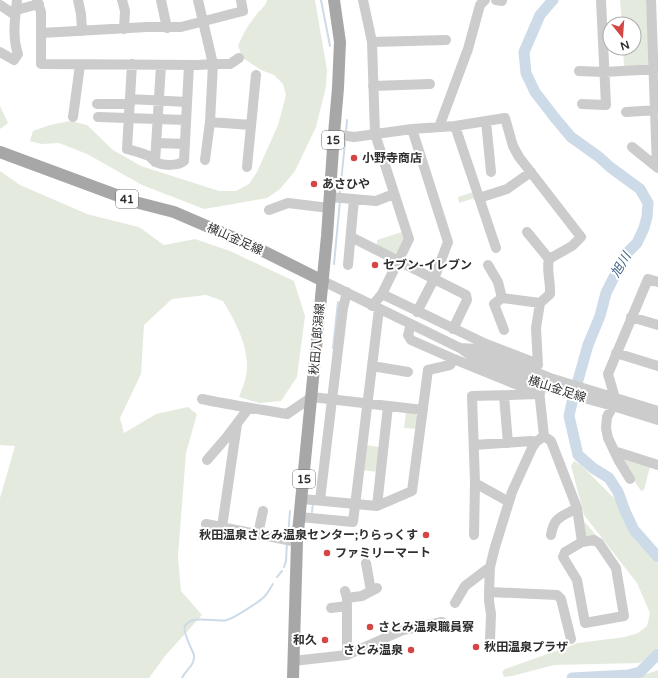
<svg xmlns="http://www.w3.org/2000/svg" width="658" height="678" font-family="'Varela Round','Noto Sans JP',sans-serif">
<rect width="100%" height="100%" fill="#fff"/>
<path fill="#e4ebde" d="M267,0H315L327,70L326,87L316,127L295,171L280,189L267,198L204,209L142,185L87,154L59,143L41,144L30,141L33,131L50,125L70,121L87,125L113,150L141,166L219,191H236L249,184L257,172L278,125L286,95L283,84L274,75L261,70L243,58L238,46C242,36 247,26 254,18C258,11 265,8 267,0Z
M620,0H646L649,62L647,66L624,67L623,48H634V24H622Z
M0,106L8,123L0,129Z
M0,171L20,185L87,214L139,227L164,245L195,239L230,251L294,281L305,316L297,377L281,401L259,403L239,397C241,390 245,383 246,376C251,350 236,323 223,301L206,295L172,299L144,325L141,374L120,418L124,433L156,414L188,407L197,414L186,453L178,556L181,591L202,615L165,656L149,678H0V498L15,446L0,445Z
M473,192L475,198L459,203L458,197Z
M402,232L405,239L398,253L393,254L377,246V240Z
M406,411L415,412L418,418L417,429L404,428Z
M365,445L380,447L378,472L362,470Z
M623,459L650,467L644,490L641,491L622,462Z
M574,461L581,465L613,497L620,505L628,529L658,564V647L650,657L639,663L554,665L512,676L504,677L502,672L505,669L578,643L625,637L638,633L647,626L650,613L637,583L584,515L571,466Z
M581,518L597,536L587,538L583,535Z
M658,669V678H635L658,670Z"/>
<g fill="none" stroke-linecap="round" stroke-linejoin="round">
<path stroke="#cddbe8" stroke-width="2" d="M321,0L330,46
M346,132L347,120
M340,193L345,142
M334,264L340,201
M333,348L338,302
M312,512L313,503
M288,536L290,511
M284,567L286,561L287,542
M277,577L282,571
M182,678C186,669 195,666 194,655C192,649 182,632 185,626C191,614 216,623 227,620C234,618 259,602 264,597C268,593 270,588 273,584"/>
<path stroke="#cddbe8" stroke-width="11" d="M553,0L540,15L524,52L526,73L535,92L555,118L571,137L599,157L610,167L640,189L648,203L647,217L644,228L637,243L625,255L606,293L600,316L588,345L573,398L569,416L578,455L593,468L609,478L618,492L625,511L634,530L658,557
M572,678L628,675L640,672L658,654"/>
<path stroke="#ccc" stroke-width="10" d="M37,0L41,12V64L197,65L213,64H230L239,58
M78,0L81,14L82,31
M122,0L125,11L124,29
M161,0L167,28
M198,0L213,64L210,122L205,160
M363,0L372,42L375,134L409,239L382,294L372,306
M496,0L502,1
M651,0L657,166
M0,5L15,15
M16,10L39,4
M41,33L147,27H181L243,11L241,0
M372,42L446,40
M0,52L14,60L18,54C12,37 15,18 17,0
M132,64L127,149C134,151 143,153 149,156C152,158 153,161 156,162C163,166 178,166 184,161L189,65
M579,71L604,72L658,69
M373,86L430,84
M130,99L187,102
M97,104H130
M582,104L606,105L601,0
M626,112L658,110
M73,117L80,65
M98,117L186,120
M486,121L491,172
M210,122L251,125
M455,126L496,248
M439,127L468,49L480,5L485,0
M412,129L448,242L434,279L417,312
M334,134L354,137L412,129L455,126L505,118L513,146L519,157L581,237L572,246L549,259C546,270 551,282 550,294L540,303L536,328L538,365
M156,143L185,144
M632,147L658,168
M155,162L161,65
M247,167L256,75
M330,197L376,201L394,194
M479,198L507,189L531,172
M269,210L288,203L329,208
M527,232L549,259
M351,237L466,295L467,300L453,329
M348,265L354,199
M488,265L498,282L502,298
M323,281L460,348
M382,294L486,344L538,364
M631,317L658,325
M411,324L408,335L411,340L454,359L535,392
M504,330L494,304L502,298L540,303
M616,353L658,366
M372,366L408,372
M539,390L544,436L551,441L577,508L582,542L565,552L563,557L577,580L585,623L624,616L616,568L599,543L594,540L582,542
M504,396L508,443
M202,399C230,405 258,409 287,414L312,397L423,410
M658,411L550,378L478,349L460,348L473,357L548,388L613,406L658,420
M544,436L536,442L532,448L512,492L495,547L490,567L489,592L557,595L561,599L571,639
M474,445L531,441L536,442
M614,451L658,465
M207,460L226,438L248,409
M630,479L619,461L608,438L606,428L607,417L613,406L615,398L608,374L648,279L658,282
M475,483L509,502
M302,499L377,506L412,491L428,370L450,365L454,359
M320,500L343,308L347,292
M377,506L388,406
M300,517L353,522L379,309
M206,524L297,542
M222,527L237,424
M258,534L263,511
M474,535L475,483L472,396L540,394
M551,535C554,516 562,517 577,508
M366,563L371,591
M345,591L347,598V655
M489,592V601L491,614L490,641
M347,598L362,596L377,588
M455,603L465,586L490,567
M331,608L347,606
M293,661L347,655L403,630L442,622"/>
<path stroke="#a7a7a7" stroke-width="12" d="M0,152L135,202L174,212L253,246L323,281
M293,678L297,542L327,236L334,134L338,88L340,42L334,0"/>
</g>
<g fill="#d34644" stroke="#fff" stroke-width="1.5">
<circle cx="354" cy="158" r="4"/>
<circle cx="314" cy="184" r="4"/>
<circle cx="375" cy="265" r="4"/>
<circle cx="426" cy="535" r="4"/>
<circle cx="327" cy="553" r="4"/>
<circle cx="370" cy="627" r="4"/>
<circle cx="325" cy="640" r="4"/>
<circle cx="476" cy="647" r="4"/>
<circle cx="411" cy="650" r="4"/>
</g>
<g text-anchor="middle" dominant-baseline="central" stroke-width="4" stroke-linejoin="round" paint-order="stroke">
<g fill="#fff" stroke="#6d6d6d" stroke-width="1">
<rect x="322" y="131" width="22" height="18" rx="3"/>
<rect x="116" y="190" width="22" height="18" rx="3"/>
<rect x="293" y="470" width="22" height="18" rx="3"/>
</g>
<g font-size="11" font-weight="bold" fill="#2f2f2f">
<text x="333" y="140">15</text>
<text x="127" y="199">41</text>
<text x="304" y="479">15</text>
</g>
<g font-size="12" font-weight="bold" fill="#2f2f2f" stroke="#fff" text-anchor="start">
<text x="362" y="158">小野寺商店</text>
<text x="322" y="184">あさひや</text>
<text x="383" y="265">セブン-イレブン</text>
<text x="418" y="535" text-anchor="end">秋田温泉さとみ温泉センター;りらっくす</text>
<text x="335" y="553">ファミリーマート</text>
<text x="378" y="627">さとみ温泉職員寮</text>
<text x="317" y="640" text-anchor="end">和久</text>
<text x="484" y="647">秋田温泉プラザ</text>
<text x="403" y="650" text-anchor="end">さとみ温泉</text>
</g>
<g font-size="12" fill="#2f2f2f" stroke="#fff">
<text transform="translate(235 239) rotate(24)">横山金足線</text>
<text transform="translate(317 339) rotate(-85)">秋田八郎潟線</text>
<text transform="translate(557 389) rotate(18)">横山金足線</text>
</g>
<g font-size="13" font-style="italic" fill="#456889" stroke="#fff">
<text transform="translate(621 265) rotate(-59)">旭川</text>
</g>
</g>
<g transform="translate(622 36) rotate(163)"><circle r="19" fill="#ffffff" stroke="#acacac"/>
<path d="M0-3L7 15L0 10L-7 15Z" fill="#d34644"/>
<text y="-6" font-size="11" font-weight="bold" text-anchor="middle" fill="#2f2f2f">N</text>
</g>
</svg>
